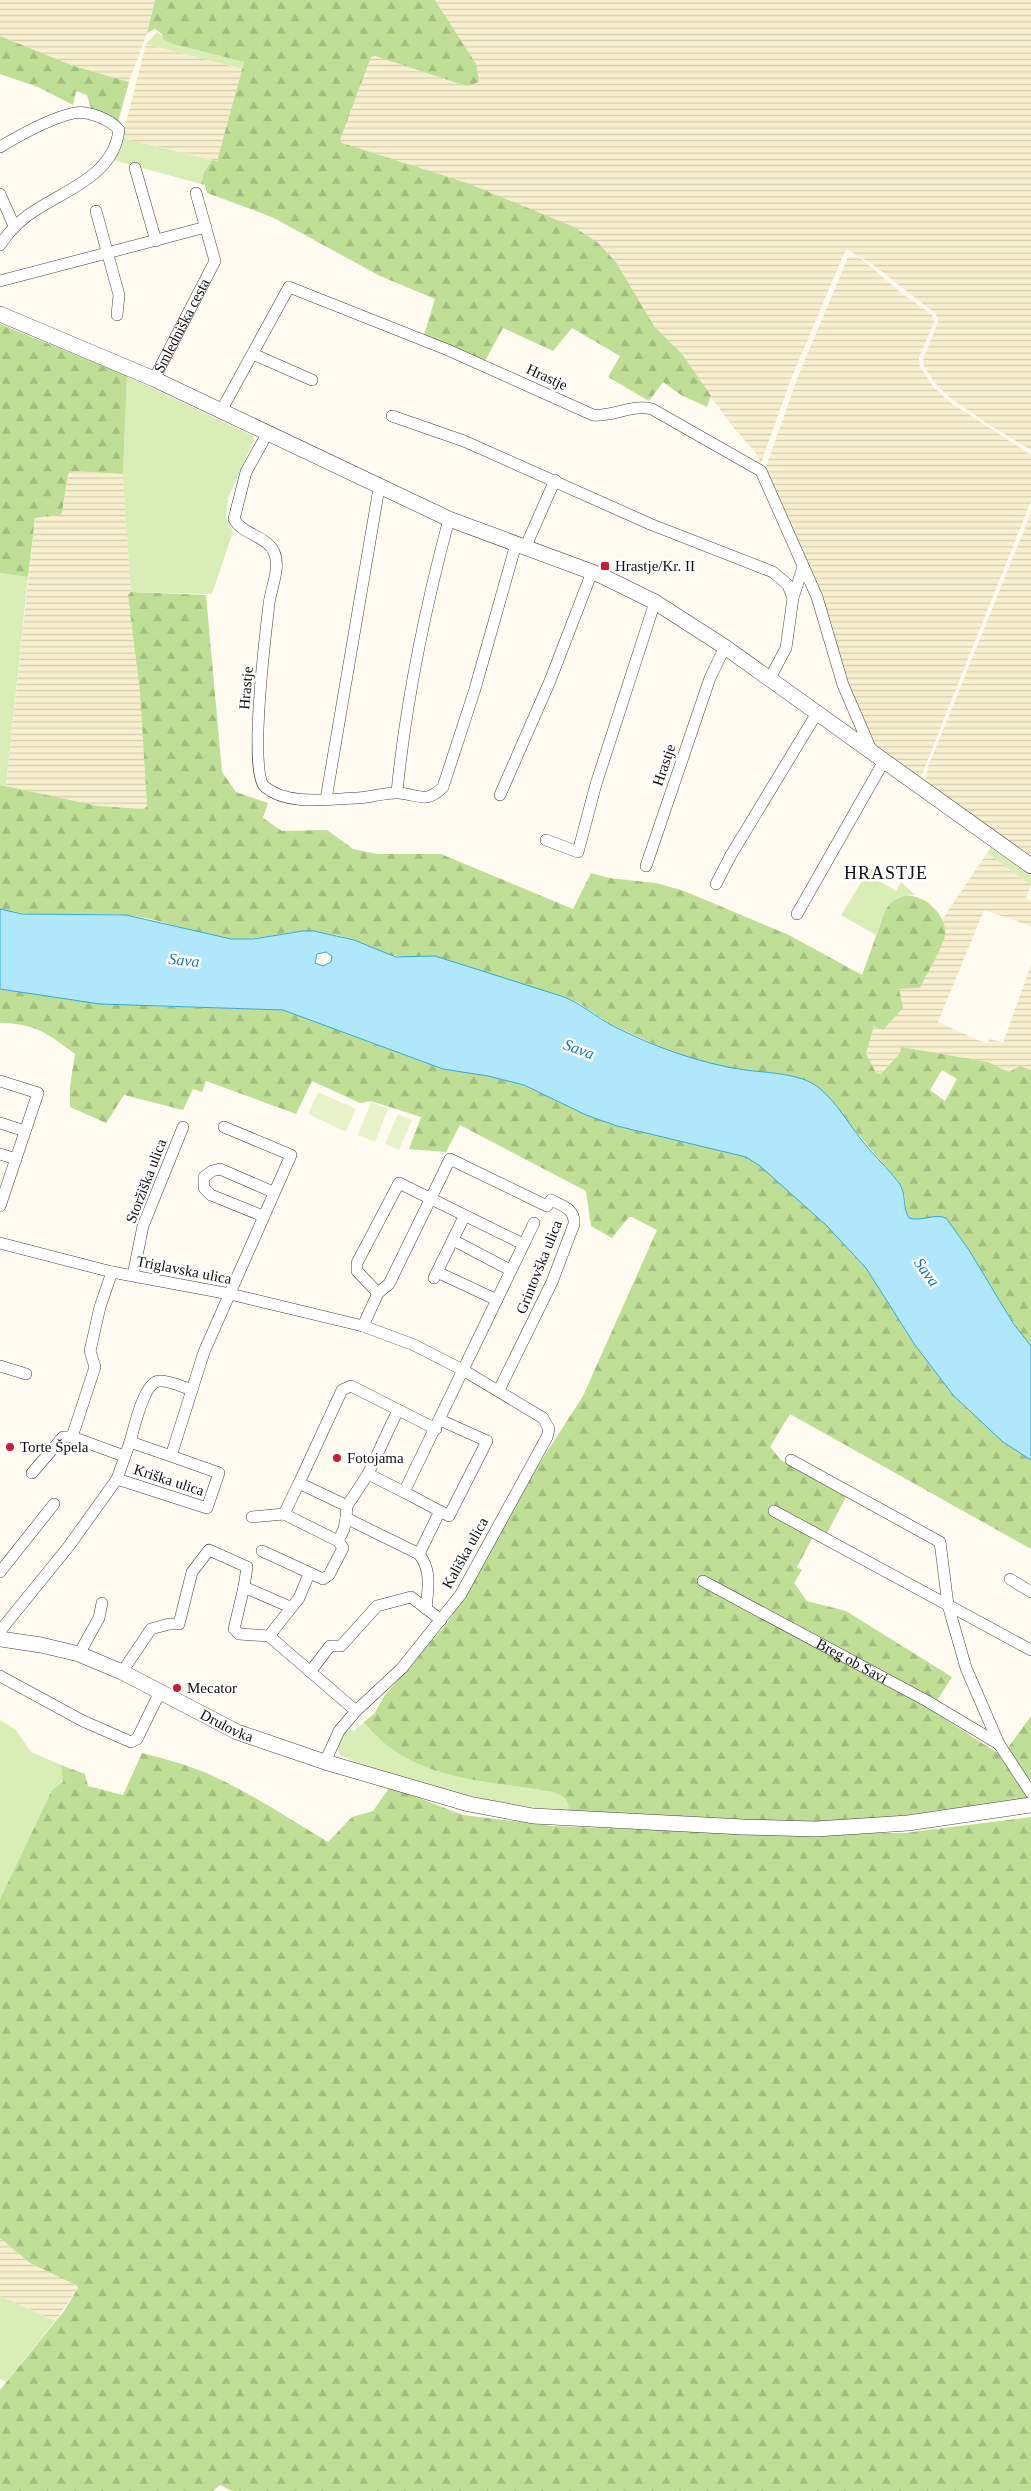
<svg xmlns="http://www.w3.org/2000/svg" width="1031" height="2491" font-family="Georgia,serif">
<defs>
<pattern id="farmland-rules" width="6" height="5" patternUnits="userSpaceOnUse" patternTransform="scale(1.25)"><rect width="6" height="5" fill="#f8efce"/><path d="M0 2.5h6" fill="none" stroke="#d3ccb0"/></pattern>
<pattern id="forest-firs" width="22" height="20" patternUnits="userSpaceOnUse" patternTransform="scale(1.25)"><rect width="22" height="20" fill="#bedf95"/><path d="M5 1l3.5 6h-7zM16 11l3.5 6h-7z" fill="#a2be7f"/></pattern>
</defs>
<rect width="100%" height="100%" fill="#fffbf1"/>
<path fill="url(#farmland-rules)" d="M0,0H155L147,33L129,82L74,66L0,36Z
M435,0H1031V450L988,424L949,397L933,381L924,366L923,360L938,322L936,314L872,264L846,249L791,379L761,463L756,453L734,428L695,376L682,354L654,326L616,262L598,243L342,143L340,140L371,57L375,56L466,86L476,64Z
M146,44L242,69L217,161L122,138Z
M848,257H859L899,291L932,315L934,322L919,358L920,367L932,385L948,401L1031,455V501L920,779L873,746L765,470L797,379Z
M71,471L123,474L131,592L128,595L140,693L147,806L144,809L98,806L15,790L6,786L35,518L58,515L62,513L68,474Z
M1031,513V859L925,783L928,767Z
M987,853L1031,885L1026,898L1031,901V926L984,910L938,1022L987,1044L990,1039L1003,1043L1031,965V1070L1020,1066L1009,1072L988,1062L901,1048L900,1053L881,1074L876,1073L866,1052L874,1026L899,989L918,986L945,935L942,920Z
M0,2238L30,2263L76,2285L78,2288L55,2321L0,2296Z"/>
<path fill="#d9edb7" d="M157,32L173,44L244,62L242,69L146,44Z
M122,138L212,160L204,172L201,184L113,160Z
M127,376L253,436L254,440L228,498L226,517L233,532L212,594L131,592L123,478Z
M0,573L28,577L6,786L0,785Z
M991,847L1031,876V885L987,853Z
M870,868L878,873L877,880L896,891L901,882L915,895L898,897L885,911L876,935L841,915Z
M0,1720L15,1729L31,1752L61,1765L63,1782L52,1790L0,1899Z
M364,1722C409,1781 485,1780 552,1792C564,1796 568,1798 569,1811C512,1807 465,1797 411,1781C387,1773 362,1766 340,1755L337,1746L345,1733L350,1729L354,1731Z
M0,2296L55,2321L6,2382L0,2379Z"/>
<path fill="url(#forest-firs)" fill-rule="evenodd" d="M155,0H435L476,64L479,82L466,86L375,56L371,57L340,140L342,143L467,183L574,227L598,243L616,262L654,326L682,354L711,396L707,407L681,395L663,382L649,401L608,377L620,356L572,328L553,351L503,328L485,361L424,335L435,299L380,276L272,217L207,193L205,185L201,184L204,172L212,160L217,161L244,62L173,44L163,39L162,34L155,29L147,33Z
M0,36L74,66L129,82L118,122L91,109L87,95L76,91L73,105L38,87L0,74Z
M0,324L127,376L123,474L71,471L68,474L62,513L59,515L35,518L28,577L0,573Z
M131,592L206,595L222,772L236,792L268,803L263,818L282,831L327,830L353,849L377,854H441L573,909L591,873L609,878L656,883L684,891L789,935L862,975L885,911C906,875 949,911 945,935C943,947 926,975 920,988L899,989L903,1008L883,1030L874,1026L866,1053L876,1073L881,1074L900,1053L901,1047L988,1062L1009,1072L1020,1066L1031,1070V1346C999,1306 976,1260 946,1218C933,1217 922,1222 910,1218L906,1214L905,1197L899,1182L817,1086L806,1080L727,1068L683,1057L610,1024L579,1003L564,997L406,957C388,957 373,947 356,941C344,936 329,933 315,932C288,929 260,941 232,939C201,937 171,922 140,917C95,909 45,921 0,909V785L98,806L144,809L147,806L140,693L128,595ZM942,1070L957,1079L945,1101L930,1090Z
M0,989L149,1006L283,1010L443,1069L488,1076L524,1085L586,1115L617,1126L746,1157L760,1166L826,1225L866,1268L915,1345L953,1395L1003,1442L1031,1460V1549L790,1414L770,1447L781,1460L846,1497L825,1537L816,1531L797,1567L802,1570L794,1583L807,1601L846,1611L952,1677L931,1710L1002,1756L1031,1716V1798C962,1806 893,1820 823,1822C739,1824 653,1815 569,1811C568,1798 564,1796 552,1792C485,1780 409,1781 364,1722L374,1714L385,1695L447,1623L472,1585L527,1483L583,1396L657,1230L632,1217H629L612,1238L591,1226L586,1191L460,1125L446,1152L409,1149L421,1117L371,1101L360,1103L312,1081L296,1114L206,1081L202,1092L193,1089L183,1110L124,1095L106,1123L70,1107V1086L75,1054C49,1034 34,1023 0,1023Z
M142,1753C165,1759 189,1765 211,1775C252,1794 290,1819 328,1842L352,1817L373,1811L390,1787L463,1815L553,1826L736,1833H904L1031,1817V2491H232L220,2485L213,2491H0V2390L64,2311L78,2288L76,2285L30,2263L0,2238V1899L52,1790L63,1782L61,1765L85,1774L88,1786L123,1795Z"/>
<path fill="#e9f3c9" d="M318,1092L356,1109L346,1132L308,1114Z
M371,1102L388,1109L375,1142L358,1135Z
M398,1114L412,1120L399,1150L385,1144Z"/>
<path fill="#b1e7fb" stroke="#33a8d7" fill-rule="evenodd" d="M0,909L22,914L126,915L231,939H253L303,931H314L354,940L396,957L435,956L564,997C582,1004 596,1017 613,1026C655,1047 698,1063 745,1070C768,1073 799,1073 818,1087C837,1102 849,1125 864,1143C875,1157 889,1169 899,1183C907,1194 902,1208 909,1218C922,1222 934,1213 946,1218L969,1250L1013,1323L1031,1346V1460L1003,1442L953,1395L915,1345L866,1268L826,1225L760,1166L746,1157L617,1126L586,1115L524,1085L488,1076L443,1069L283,1010L100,1004L0,989ZM326,952L332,956L331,962L323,966L315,963L317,954Z"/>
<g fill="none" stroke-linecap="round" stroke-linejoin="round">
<g stroke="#424242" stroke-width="12">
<g id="minor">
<path d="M0,147C20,135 52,118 74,113C88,110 111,120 119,130C114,173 71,188 39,208C23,217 10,230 0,245"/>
<path d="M135,168L156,241"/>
<path d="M0,194L14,226"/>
<path d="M96,211L119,295L117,315"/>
<path d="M0,281L206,227"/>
<path d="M253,354L312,380"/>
<path id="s1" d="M154,379L215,261L196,193"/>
<path d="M221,411L289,287L448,350L593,415C613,417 631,404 652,409L761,471L817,597L843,685L872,752"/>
<path d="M392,416L464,441L650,524L773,572L788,585L793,598"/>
<path d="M267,434L246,472L234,519C243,535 267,536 274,552C281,568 271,587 269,604C266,630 248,774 265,787C288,806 329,799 357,798C370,798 385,792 398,793C419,794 425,805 443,787L475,689L516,544"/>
<path d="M525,548L555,480"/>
<path d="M769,680L786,648L793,598L803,567"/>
<path d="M397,792C406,700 425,609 449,519"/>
<path d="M500,795L550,681L592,572"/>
<path d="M326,799L379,488"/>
<path d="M546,840L578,852L596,784L655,602"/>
<path d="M646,866L710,678L725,647"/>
<path d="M716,884L731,855L817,713"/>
<path d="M797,914L884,761"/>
<path d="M0,1081L38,1093L0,1206"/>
<path d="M0,1123L25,1131"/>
<path d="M0,1154L16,1159"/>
<path d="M263,1216L211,1195L204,1188V1177L212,1171L220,1169L273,1192"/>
<path d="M453,1240L510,1270"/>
<path d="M0,1243L112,1272L230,1294L363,1326L414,1345L463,1370L543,1418L549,1429L547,1437L461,1594L402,1668L356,1711L339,1731L325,1762"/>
<path d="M437,1272L497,1300"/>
<path d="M133,1275L143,1226L183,1127"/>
<path d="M434,1278L464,1217"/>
<path d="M378,1293L357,1271V1263L399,1183L523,1244"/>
<path d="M363,1326L378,1293L389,1284L450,1159L547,1206L551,1200C563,1206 575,1209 574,1224L552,1282L499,1390"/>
<path d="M0,1366L26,1374"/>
<path d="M72,1437L124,1456"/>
<path d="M130,1442C134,1428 144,1382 159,1381C169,1380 183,1387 192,1390"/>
<path d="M171,1456L219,1473L207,1508L117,1479L130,1442L171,1456L204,1352L291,1155L224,1127"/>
<path d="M791,1460L940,1542L948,1605L966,1668L999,1744L1031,1793"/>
<path d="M32,1473L63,1437H72L95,1367L90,1351L100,1307L112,1272"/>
<path d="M368,1474L398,1410"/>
<path d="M404,1492L449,1516L487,1441L440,1420"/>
<path d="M347,1506L299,1483L342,1390L351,1386L436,1429"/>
<path d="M440,1511L419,1554L346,1518L347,1506L368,1474L404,1492L534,1223"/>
<path d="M774,1511L1031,1650"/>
<path d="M284,1514L299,1483"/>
<path d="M252,1517L284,1514"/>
<path d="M338,1541L344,1529L346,1518"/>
<path d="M262,1551L323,1579L329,1575L343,1548L338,1541L284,1514"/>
<path d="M419,1554C432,1571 428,1588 426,1609"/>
<path d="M0,1572L54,1504"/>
<path d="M1010,1579L1031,1592"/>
<path id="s2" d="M703,1581L927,1701L999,1744"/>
<path d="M244,1587L290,1607"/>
<path d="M0,1631L69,1546L117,1479"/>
<path d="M269,1636L299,1598L309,1574"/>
<path d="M79,1654L99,1618L102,1603"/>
<path d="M122,1672L151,1629L169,1624H179L192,1572L209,1550L247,1567L244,1587L234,1629L239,1634L269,1636L356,1711"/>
<path d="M310,1672L330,1646H341L377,1606L411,1597L441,1620"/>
<path d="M0,1676L83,1721L131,1742L137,1739L160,1692"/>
</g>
</g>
<g stroke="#424242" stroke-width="16">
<g id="tertiary">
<path d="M0,314L154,379L449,519L600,575L655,602L725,647L1031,866"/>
<path id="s3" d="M0,1639L41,1645L79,1654L122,1672L237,1732L325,1762L469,1804L533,1816L743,1827L816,1829L908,1823L1031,1805"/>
</g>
</g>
<use href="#minor" stroke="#fff" stroke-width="11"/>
<use href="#tertiary" stroke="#fff" stroke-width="15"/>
</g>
<g fill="#ca1c37" stroke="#fff" stroke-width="2">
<rect x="600" y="561" width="10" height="10" rx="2.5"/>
<circle cx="10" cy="1447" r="5"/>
<circle cx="337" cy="1458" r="5"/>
<circle cx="177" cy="1688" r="5"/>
</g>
<g text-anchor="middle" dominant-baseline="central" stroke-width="5" stroke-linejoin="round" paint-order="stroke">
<g font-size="15" fill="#0f0f0f" stroke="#fff">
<text stroke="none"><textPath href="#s1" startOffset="60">Smledniška cesta</textPath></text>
<text transform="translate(547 377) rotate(25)">Hrastje</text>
<text transform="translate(246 688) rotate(-85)">Hrastje</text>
<text transform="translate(664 765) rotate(-71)">Hrastje</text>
<text transform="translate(146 1181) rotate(-69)">Storžiška ulica</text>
<text transform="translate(539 1267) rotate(-68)">Grintovška ulica</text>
<text transform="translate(184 1270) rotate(11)">Triglavska ulica</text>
<text transform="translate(169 1480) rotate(18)">Kriška ulica</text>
<text transform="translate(465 1553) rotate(-61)">Kališka ulica</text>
<text stroke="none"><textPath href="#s2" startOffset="169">Breg ob Savi</textPath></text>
<text stroke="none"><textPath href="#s3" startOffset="245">Drulovka</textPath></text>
</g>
<g font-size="15" fill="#0f0f0f" stroke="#fff" text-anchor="start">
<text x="615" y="566">Hrastje/Kr. II</text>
<text x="20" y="1447">Torte Špela</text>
<text x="347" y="1458">Fotojama</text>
<text x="187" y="1688">Mecator</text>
</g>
<g font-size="16" font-style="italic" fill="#0e78ab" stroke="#fff">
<text transform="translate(184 960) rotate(6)">Sava</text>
<text transform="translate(579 1049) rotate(20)">Sava</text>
<text transform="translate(927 1272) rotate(54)">Sava</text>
</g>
<g font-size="18" letter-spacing="1" fill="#0f0f0f" stroke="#fff">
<text x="886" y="873">HRASTJE</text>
</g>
</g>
</svg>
